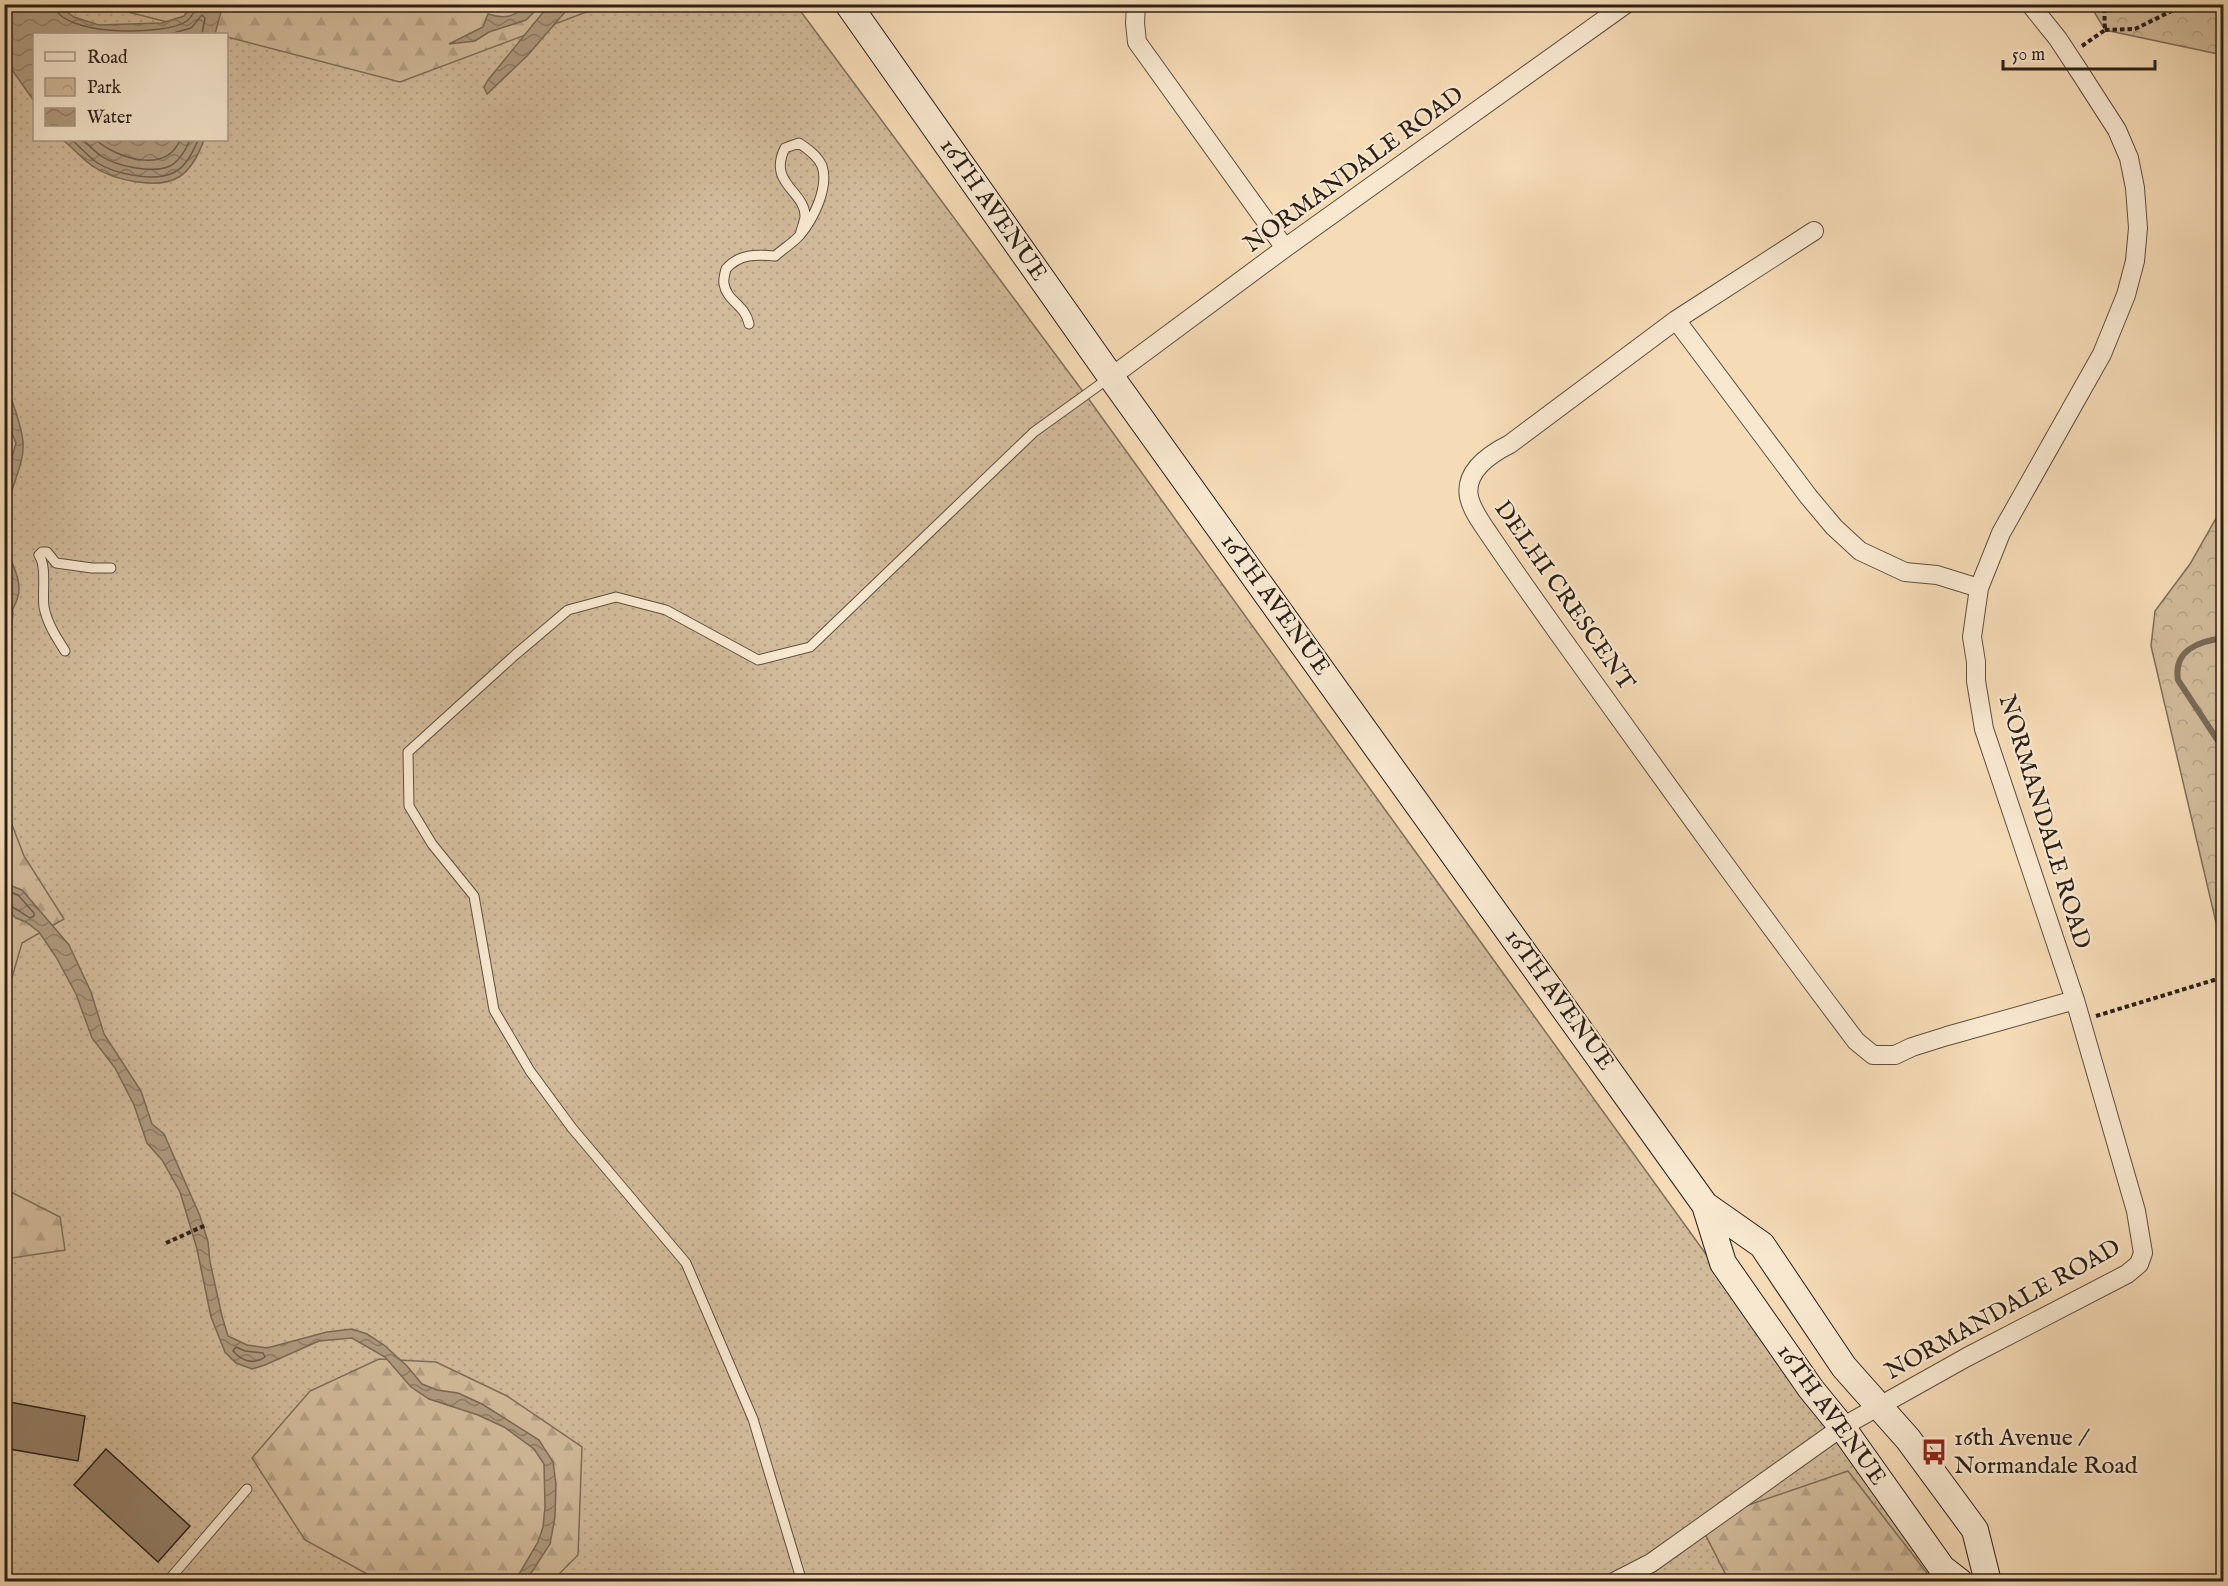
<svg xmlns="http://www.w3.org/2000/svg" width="2228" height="1586" font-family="'IM FELL English',serif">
<defs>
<pattern id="grass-dots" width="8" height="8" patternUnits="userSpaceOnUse" patternTransform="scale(1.5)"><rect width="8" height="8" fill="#d2bb9b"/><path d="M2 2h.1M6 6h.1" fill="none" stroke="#b4a085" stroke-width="1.8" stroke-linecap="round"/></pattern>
<pattern id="forest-firs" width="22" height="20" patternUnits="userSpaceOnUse" patternTransform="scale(1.5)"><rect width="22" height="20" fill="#d2bb9b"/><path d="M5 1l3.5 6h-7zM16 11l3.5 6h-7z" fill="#b4a085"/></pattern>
<pattern id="park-crowns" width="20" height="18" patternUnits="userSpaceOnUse" patternTransform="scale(1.5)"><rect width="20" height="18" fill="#d2bb9b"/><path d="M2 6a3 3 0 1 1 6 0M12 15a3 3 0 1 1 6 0" fill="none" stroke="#b4a085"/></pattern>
<pattern id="water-waves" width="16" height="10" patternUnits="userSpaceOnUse" patternTransform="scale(1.5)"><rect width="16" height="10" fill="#b09b80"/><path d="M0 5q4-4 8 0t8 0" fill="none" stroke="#8f7e68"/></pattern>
</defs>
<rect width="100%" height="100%" fill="#f5dbb6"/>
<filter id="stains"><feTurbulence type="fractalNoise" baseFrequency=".00333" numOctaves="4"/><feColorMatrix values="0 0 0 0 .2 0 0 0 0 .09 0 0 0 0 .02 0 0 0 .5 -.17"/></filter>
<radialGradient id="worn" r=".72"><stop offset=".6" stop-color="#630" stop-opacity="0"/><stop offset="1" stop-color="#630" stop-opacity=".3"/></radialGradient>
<path fill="url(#grass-dots)" stroke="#7e6e59" stroke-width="1.5" fill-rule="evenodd" d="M5,4L796,5L1090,401L1942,1581L5,1582ZM34,34H226V140H34Z"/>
<path fill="url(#forest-firs)" stroke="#7e6e59" stroke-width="1.5" d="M100,5H605L400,82L227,37L226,34H215Z
M5,582L8,583L13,613L5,689Z
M4,804L24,856L64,919L22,943L6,998L4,997Z
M5,1189L60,1217L65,1250L5,1259Z
M379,1359L436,1362L507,1396L582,1447L578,1555L552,1581H380L305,1540L252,1458L310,1391Z
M1848,1471L1933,1581H1729L1699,1522Z"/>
<path fill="url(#park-crowns)" stroke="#7e6e59" stroke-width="1.5" d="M2090,5H2223V55L2105,30Z
M2223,506V952L2151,646L2155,611L2190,564Z"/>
<path fill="url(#water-waves)" stroke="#7a6a56" stroke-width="1.5" d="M4,5H57L74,17L99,25L162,23L184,16L191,5H223L215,34H34V101L13,71L5,66Z
M528,5H541L526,20L489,32L475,41L449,44L483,27L488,14C506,20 514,16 528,5Z
M549,5H571L527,56L487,94L484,87L488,80Z
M63,140H204C199,153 192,169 179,177C158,190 113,180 94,167C83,160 73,148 63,140Z
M5,380C11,400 21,421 23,442C25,464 10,486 8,509C6,525 6,544 11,559C14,570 20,578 19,590C19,601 10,614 5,623V481L16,443L5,416Z
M4,883L22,890L69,945L91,992L104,1034L141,1091L152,1124L164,1134L200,1216L208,1242L210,1262L222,1316L228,1336L247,1345L267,1348L327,1332L352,1329L367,1334L384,1345L407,1366L422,1384L437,1390L458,1393L482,1404L539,1440L553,1462L556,1484L555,1517L550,1544L526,1581H515L538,1542L543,1527L545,1507L544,1464L534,1449L504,1427L478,1415L429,1399L411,1387L385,1357L352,1338L319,1341L265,1365L252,1369L236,1363L225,1352L211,1317L197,1249L180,1192L162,1160L147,1143L134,1105L115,1068L92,1038L76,994L56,957L39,932L26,922L16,918L5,907Z"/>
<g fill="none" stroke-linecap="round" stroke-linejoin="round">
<path stroke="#6d5e4c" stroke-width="1.5" d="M54,4C58,37 167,36 187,21C192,17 195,10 196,4
M170,34L191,28L202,15L205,18L202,34
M72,140C80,147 88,156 96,162C114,174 153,182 173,173C186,167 193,152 198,140
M83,140C89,145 94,151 101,156C116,166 153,174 170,166C180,161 186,149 190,140
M96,140C118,159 166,174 180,140
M4,889L18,895L34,913V916L30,918C23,914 11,904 4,904
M236,1347L245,1351L263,1353L265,1357C253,1365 242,1361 233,1351Z"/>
<path stroke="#7a6a56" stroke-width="6" d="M2224,638C2199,641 2173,650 2178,680L2224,750"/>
</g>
<path fill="#94816a" stroke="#2a2017" stroke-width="1.5" d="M4,1401L85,1416L78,1461L4,1448Z
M106,1449L190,1526L158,1562L74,1485Z"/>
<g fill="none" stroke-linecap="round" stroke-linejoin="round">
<g stroke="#5d4f3f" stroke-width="11">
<path id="lane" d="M749,324C745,304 727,302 724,284C723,280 725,273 726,269C739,254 756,254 775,256C783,249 793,243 800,235C814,218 829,187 822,166C818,156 808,149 799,143L785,148C767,184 806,191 805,217C804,223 801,230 800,235
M65,651C56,637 47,623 44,607C42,592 47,567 39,555L42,552H47L56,563L92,568H111
M167,1582L247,1489
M802,1582L753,1419L686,1263L572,1128L530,1071L494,1010L474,896L432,844L409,806L408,752L515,655L568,610L616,597L666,610L758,660L810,647L1034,432L1109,378"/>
</g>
<g stroke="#5d4f3f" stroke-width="20">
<path id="street" d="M1136,4L1135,23L1137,42L1285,248
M1814,231L1676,320L1510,444C1490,454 1464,471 1469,497C1472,511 1483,525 1491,537C1512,568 1534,599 1556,630C1655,768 1754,906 1856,1041L1873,1055H1895L1912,1047L1947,1036L2075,1000
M1676,320L1808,496L1834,527L1860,551L1905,572L1937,575L1979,588
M1111,377L1285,248L1626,4
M1614,1582L1651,1563L1842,1427L1967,1357L2127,1274L2139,1264L2143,1253L2136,1211L2075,1000L1984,729L1976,681V662L1972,637L1979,588L2001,533L2102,354L2126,295L2135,261L2138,228L2135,188L2129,158L2117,130L2081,74L2058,39L2030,4"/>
</g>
<g stroke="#2a2017" stroke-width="28">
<path id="secondary" d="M848,4L1111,377L1705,1205L1723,1263L1811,1389L1842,1427L1942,1568L1960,1582
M1705,1205L1762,1245L1844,1367L1908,1439L1975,1530L1988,1582"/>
</g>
<path stroke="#2a2017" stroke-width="4" stroke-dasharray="4.5 3" stroke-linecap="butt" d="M2105,30L2135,29L2186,4
M2082,46L2105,30L2104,4
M2096,1016L2224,977
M166,1243L206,1225"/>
<use href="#lane" stroke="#f8e8d0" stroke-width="9"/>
<use href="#street" stroke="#f8e8d0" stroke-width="18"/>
<use href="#secondary" stroke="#f8e8d0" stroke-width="26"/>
</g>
<defs>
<g id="bus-bare" transform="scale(2.07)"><path d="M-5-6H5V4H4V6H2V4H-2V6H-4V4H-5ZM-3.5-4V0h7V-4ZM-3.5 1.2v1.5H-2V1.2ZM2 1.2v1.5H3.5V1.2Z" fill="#8f2418" stroke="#f8e8d0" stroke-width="2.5" paint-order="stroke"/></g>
</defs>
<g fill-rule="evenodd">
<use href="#bus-bare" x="1934" y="1452"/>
</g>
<g text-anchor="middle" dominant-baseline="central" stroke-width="4.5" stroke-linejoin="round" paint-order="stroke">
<g font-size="24" fill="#2a2017" stroke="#f8e8d0">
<text transform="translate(1354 170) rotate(-36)">NORMANDALE ROAD</text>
<text transform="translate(993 210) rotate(55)">16TH AVENUE</text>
<text transform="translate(1564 596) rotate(55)">DELHI CRESCENT</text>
<text transform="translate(1275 605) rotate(54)">16TH AVENUE</text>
<text transform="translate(2044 822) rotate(73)">NORMANDALE ROAD</text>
<text transform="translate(1559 1000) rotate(54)">16TH AVENUE</text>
<text transform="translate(2003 1310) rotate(-29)">NORMANDALE ROAD</text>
<text transform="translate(1831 1415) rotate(54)">16TH AVENUE</text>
</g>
<g font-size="24" fill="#2a2017" stroke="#f8e8d0" text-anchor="start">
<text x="1954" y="1438">16th Avenue /<tspan x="1954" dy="28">Normandale Road</tspan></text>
</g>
</g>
<rect width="2228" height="1586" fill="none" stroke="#f5dbb6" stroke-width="24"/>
<rect x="6" y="6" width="2216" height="1574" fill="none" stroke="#2a2017" stroke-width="3"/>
<rect x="12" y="12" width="2204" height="1562" fill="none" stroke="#2a2017" stroke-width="1.5"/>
<rect x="33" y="33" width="195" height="108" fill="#f8e8d0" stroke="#a69886" stroke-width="1.5"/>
<rect x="45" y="52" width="30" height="9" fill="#f8e8d0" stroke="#a69886" stroke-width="1.5"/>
<text x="87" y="63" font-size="18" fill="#2a2017">Road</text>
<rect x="45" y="78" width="30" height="18" fill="url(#park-crowns)" stroke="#a69886" stroke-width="1.5"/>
<text x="87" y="93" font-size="18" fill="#2a2017">Park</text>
<rect x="45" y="108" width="30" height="18" fill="url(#water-waves)" stroke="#a69886" stroke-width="1.5"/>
<text x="87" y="123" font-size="18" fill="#2a2017">Water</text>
<path d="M2003 60v9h152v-9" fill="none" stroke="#2a2017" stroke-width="3"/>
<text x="2012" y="60" font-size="18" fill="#2a2017" stroke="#f8e8d0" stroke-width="4.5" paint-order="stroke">50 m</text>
<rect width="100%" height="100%" filter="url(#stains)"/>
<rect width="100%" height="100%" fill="url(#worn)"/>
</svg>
